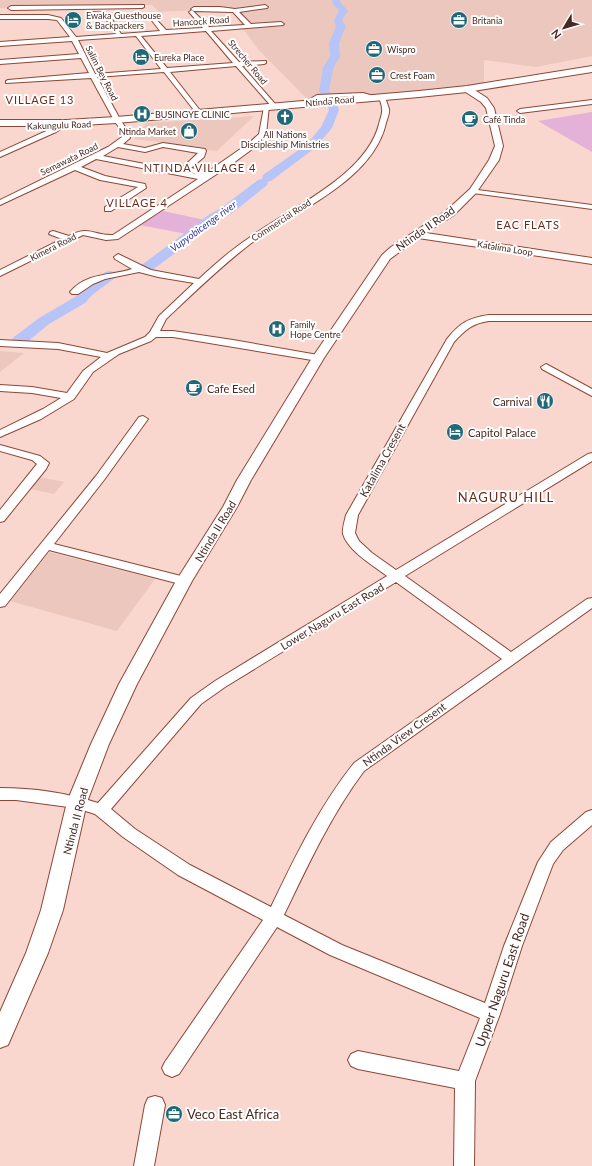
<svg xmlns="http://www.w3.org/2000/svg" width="592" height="1166" font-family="Lato,sans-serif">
<rect width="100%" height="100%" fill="#f9d7cf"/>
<path fill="#ecc7bd" d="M0,0H592V56L536,67L484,60V83L431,90L308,100L258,49L243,29L235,13L221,9L159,12L152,5L0,8Z
M254,116L217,151L206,150L207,148L134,139L146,123Z
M0,351L24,353L0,372Z
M39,477L64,482L54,494L26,488Z
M49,552L155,579L117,631L10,601Z"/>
<path fill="#e4b1d9" d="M592,112V152L538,121Z
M163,211L205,220L187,234L139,225Z"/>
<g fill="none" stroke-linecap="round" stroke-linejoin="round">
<path fill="#b7c4f8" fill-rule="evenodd" d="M332,0H340L341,3L348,11L342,20L346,26L339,43L340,57C331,69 332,77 329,91L332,95L327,98L323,97L319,91L323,68L330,56L329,43L336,26L334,20L339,11L333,4Z
M332,102L336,103L339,110L332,128L315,148L271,181L267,182L268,183L266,186L231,214L220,220L151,271L146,272L137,271L135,268L137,265L143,264L210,214L221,208L258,180L262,179L263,175L307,144L321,127L329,110L327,105Z
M110,271L115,272L117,275L115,278L92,295L85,303L49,324L26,343L20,345L14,343L12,340L14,337L39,318L75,297L82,289L105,272Z"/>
<g stroke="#8d4736" stroke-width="2">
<path id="minor" d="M144,5V7L142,8L11,10L8,8L11,6Z
M265,5L268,7L267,8L239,12L251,24L281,22L284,24L283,25L211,31L239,62L266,61V63L264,64L242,66L276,105V107H272L236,66L170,72L202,113L199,115L197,114L164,72L97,77L121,121L128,131L130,138L123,144L145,148L163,143L205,149L206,151L204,157L191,168L206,171V173L249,143L259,134L264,107L269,106L266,134L255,147L232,164L118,239L106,240L83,235L0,276V270L62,239L49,234L50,232L53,231L69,236C90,225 93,236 113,235L198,179L96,159L81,167L105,176L145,184L146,188L111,211H105V207L138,187L100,180L75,170L0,205V200L108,147L122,137V131L115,122L91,78L6,83V81L8,80L89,73L81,58L0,64V60L79,54L72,41L0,46V42L70,37L57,20L48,19H0V15H48L61,18L76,37L116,34L104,16L88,15V13L90,12L108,13L121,34L160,31L150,18L153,16L166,30L203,28L189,12L192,10L209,27L245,25L233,12L194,11L191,9L194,7H220L235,9ZM206,31L233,63L167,68L141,36ZM136,36L161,69L95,74L78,40ZM118,147L145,152L163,147L198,153L181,169L197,174L103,156Z
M363,93L377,97L374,99C355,96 325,95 308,104L303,103L317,95Z
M382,95L385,97C386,101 388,105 389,109C390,113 387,119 386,123C373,180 298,210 254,241C222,265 195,292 166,319L160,331H173L233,340L318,355L322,356L323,358L322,360L318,361L173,337H156L151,341L119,354L93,372L74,399L41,419L0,437V430L43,409L61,398L32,393L0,391V385L32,387L67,393L83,371L101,357L58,349L0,346V340L58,343L107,353L145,337L150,332L159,316L194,283L158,277L139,272L105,279L93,284L78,294H72L70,292C87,272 111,276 132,269L115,259L114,257L118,254L151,270L199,279C215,264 231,250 249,238C290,208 366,176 379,124C380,119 383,113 382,109C382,105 380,101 379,97Z
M592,100V104L520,113L517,111L520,109Z
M64,123L66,124V126L56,132L0,157V152Z
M470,189L592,205V209L473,193H470Z
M489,315H592V321H489C473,323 465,330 454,342L358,515L355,533L359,541L372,553L396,570L588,454L592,453V461L405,576L511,652L587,599L592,598V608L364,771C331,815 308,865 284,915L342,945L485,1003L504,946L538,862L551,842L586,812L592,810V825L563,850L553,864L522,946L500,1014L475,1081L474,1166H454L455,1088L358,1069L351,1066L348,1060L351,1054L358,1051L459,1071L480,1018L330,955L277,927L179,1074L172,1077L165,1074L162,1068L165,1062L263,920L178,875L123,837L95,814L76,808L16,800H0V788C33,788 67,793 98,803L191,698L215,681L387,576C374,566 348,551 343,534C342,529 345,520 346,515L447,339C460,323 468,318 489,315ZM396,582L502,659L354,763C319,807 295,857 271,907L190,865L135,829L111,809L201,704L225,687Z
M546,364L592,389V396L542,369L541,367Z
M143,416L148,419L104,480L54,544L189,578L190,581L189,584L184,585L49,550L5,606L0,607V594L96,476L139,417Z
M0,445L40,456L49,463L46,469L4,521L0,522V510L37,464L32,460L0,451Z
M155,1096L162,1098L165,1105L154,1166H134L145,1105L148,1098Z"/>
</g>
<g stroke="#8d4736" stroke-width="2">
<path id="tertiary" d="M464,87H470L487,98L494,108L503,146L499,160L476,193L454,215L426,233L592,258V264L418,238L390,259L324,358L251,480L237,507L192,581L137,684L109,744L87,802L63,910L48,953L8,1045L0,1048V1012L26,953L41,910L67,802L91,744L119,684L176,581L223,507L237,480L312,358L382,255L391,247L446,211L470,189L489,160L495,146L486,108L481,102L464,91Z"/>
</g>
<g stroke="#8d4736" stroke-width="2">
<path id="secondary" d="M592,66V72L467,92L419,97L116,123L66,126H0V120H66L116,117L419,91L467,86Z"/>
</g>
<use href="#minor" fill="#fff" fill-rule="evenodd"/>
<use href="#tertiary" fill="#fff" fill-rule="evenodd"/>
<use href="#secondary" fill="#fff" fill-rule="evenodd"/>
</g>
<defs>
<g id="hotel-disc" transform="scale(0.9)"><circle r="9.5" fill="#226978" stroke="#fff"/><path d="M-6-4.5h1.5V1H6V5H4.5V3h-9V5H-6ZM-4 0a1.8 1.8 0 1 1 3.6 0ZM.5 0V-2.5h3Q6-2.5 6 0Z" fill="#fff"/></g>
<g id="office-disc" transform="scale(0.9)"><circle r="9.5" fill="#226978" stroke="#fff"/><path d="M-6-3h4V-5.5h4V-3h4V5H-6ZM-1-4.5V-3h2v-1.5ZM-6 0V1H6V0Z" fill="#fff"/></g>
<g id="hospital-disc" transform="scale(0.9)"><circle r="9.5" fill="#226978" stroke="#fff"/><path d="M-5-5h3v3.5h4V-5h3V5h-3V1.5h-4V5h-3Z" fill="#fff"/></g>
<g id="church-disc" transform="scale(0.9)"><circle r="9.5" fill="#226978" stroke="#fff"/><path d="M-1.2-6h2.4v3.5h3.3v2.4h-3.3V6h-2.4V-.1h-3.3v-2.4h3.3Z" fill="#fff"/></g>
<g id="cafe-disc" transform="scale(0.9)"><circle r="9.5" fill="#226978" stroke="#fff"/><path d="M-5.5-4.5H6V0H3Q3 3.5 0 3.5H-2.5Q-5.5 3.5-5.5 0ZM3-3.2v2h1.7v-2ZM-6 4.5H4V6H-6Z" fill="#fff"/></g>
<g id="shop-disc" transform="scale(0.9)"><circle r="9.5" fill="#226978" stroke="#fff"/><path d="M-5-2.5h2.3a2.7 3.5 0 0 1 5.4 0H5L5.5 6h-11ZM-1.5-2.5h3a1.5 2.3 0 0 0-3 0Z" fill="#fff"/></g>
<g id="restaurant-disc" transform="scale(0.9)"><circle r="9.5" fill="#226978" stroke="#fff"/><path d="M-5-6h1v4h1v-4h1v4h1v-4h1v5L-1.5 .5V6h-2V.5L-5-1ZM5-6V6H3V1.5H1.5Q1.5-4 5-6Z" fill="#fff"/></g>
</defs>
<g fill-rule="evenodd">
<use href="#hotel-disc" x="73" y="20"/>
<use href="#office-disc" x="459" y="20"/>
<use href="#office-disc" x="374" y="49"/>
<use href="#hotel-disc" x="141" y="57"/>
<use href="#office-disc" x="377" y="75"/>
<use href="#hospital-disc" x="142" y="114"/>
<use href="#church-disc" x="285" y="117"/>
<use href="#cafe-disc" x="470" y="119"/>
<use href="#shop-disc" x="189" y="131"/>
<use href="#hospital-disc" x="277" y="329"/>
<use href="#cafe-disc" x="194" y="388"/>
<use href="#restaurant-disc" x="545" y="401"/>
<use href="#hotel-disc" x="455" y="432"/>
<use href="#office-disc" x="174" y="1114"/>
</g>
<g text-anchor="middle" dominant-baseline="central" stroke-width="4" stroke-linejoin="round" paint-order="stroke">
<g font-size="9" fill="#482921" stroke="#fff" text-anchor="start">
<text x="86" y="15">Ewaka Guesthouse<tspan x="86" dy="10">&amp; Backpackers</tspan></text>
<text x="472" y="20">Britania</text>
<text x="387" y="49">Wispro</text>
<text x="154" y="57">Eureka Place</text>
<text x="390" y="75">Crest Foam</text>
<text x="155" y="114">BUSINGYE CLINIC</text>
<text x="483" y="119">Café Tinda</text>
<text x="176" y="131" text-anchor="end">Ntinda Market</text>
<text x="285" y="134" text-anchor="middle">All Nations<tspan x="285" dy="10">Discipleship Ministries</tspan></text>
<text x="290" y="324">Family<tspan x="290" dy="10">Hope Centre</tspan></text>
</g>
<g font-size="9" fill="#482921" stroke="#fff">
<text transform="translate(201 21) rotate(-4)">Hancock Road</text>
<text transform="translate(248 62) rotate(50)">Strecher Road</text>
<text transform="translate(102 73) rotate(63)">Salim Bey Road</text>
<text transform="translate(330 101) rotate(-5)">Ntinda Road</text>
<text transform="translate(59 125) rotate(-2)">Kakungulu Road</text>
<text transform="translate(69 159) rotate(-26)">Semawata Road</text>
<text transform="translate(281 220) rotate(-33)">Commercial Road</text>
<text transform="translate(53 247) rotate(-27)">Kimera Road</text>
<text transform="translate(505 248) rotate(9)">Katalima Loop</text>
</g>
<g font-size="10" font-style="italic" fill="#2f3595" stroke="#fff">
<text transform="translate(203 226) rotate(-36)">Vupyobicenge river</text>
</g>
<g font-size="11" letter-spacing="1" fill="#6e2b1c" stroke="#fff">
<text x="40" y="99">VILLAGE 13</text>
<text x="200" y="167">NTINDA VILLAGE 4</text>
<text x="137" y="202">VILLAGE 4</text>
<text x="528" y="224">EAC FLATS</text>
</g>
<g font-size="11" fill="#482921" stroke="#fff">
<text transform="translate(425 228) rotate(-35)">Ntinda II Road</text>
<text transform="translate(382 460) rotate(-61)">Katalima Cresent</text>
<text transform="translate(215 531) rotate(-59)">Ntinda II Road</text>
<text transform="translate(332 616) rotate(-31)">Lower Naguru East Road</text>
<text transform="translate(404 734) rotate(-36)">Ntinda View Cresent</text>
<text transform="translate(75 821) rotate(-75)">Ntinda II Road</text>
</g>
<g font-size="11" fill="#482921" stroke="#fff" text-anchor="start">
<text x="207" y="388">Cafe Esed</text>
<text x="532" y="401" text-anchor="end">Carnival</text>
<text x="468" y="432">Capitol Palace</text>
</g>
<g font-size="13" letter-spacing="1" fill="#6e2b1c" stroke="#fff">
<text x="506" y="497">NAGURU HILL</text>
</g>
<g font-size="13" fill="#482921" stroke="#fff">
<text transform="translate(502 980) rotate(-71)">Upper Naguru East Road</text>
</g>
<g font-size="13" fill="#482921" stroke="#fff" text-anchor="start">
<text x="187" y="1114">Veco East Africa</text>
</g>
</g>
<g transform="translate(564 28) rotate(232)" stroke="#ffffff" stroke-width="3" paint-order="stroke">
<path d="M0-3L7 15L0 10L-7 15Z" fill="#482921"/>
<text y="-6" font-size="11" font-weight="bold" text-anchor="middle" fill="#482921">N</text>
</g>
</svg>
